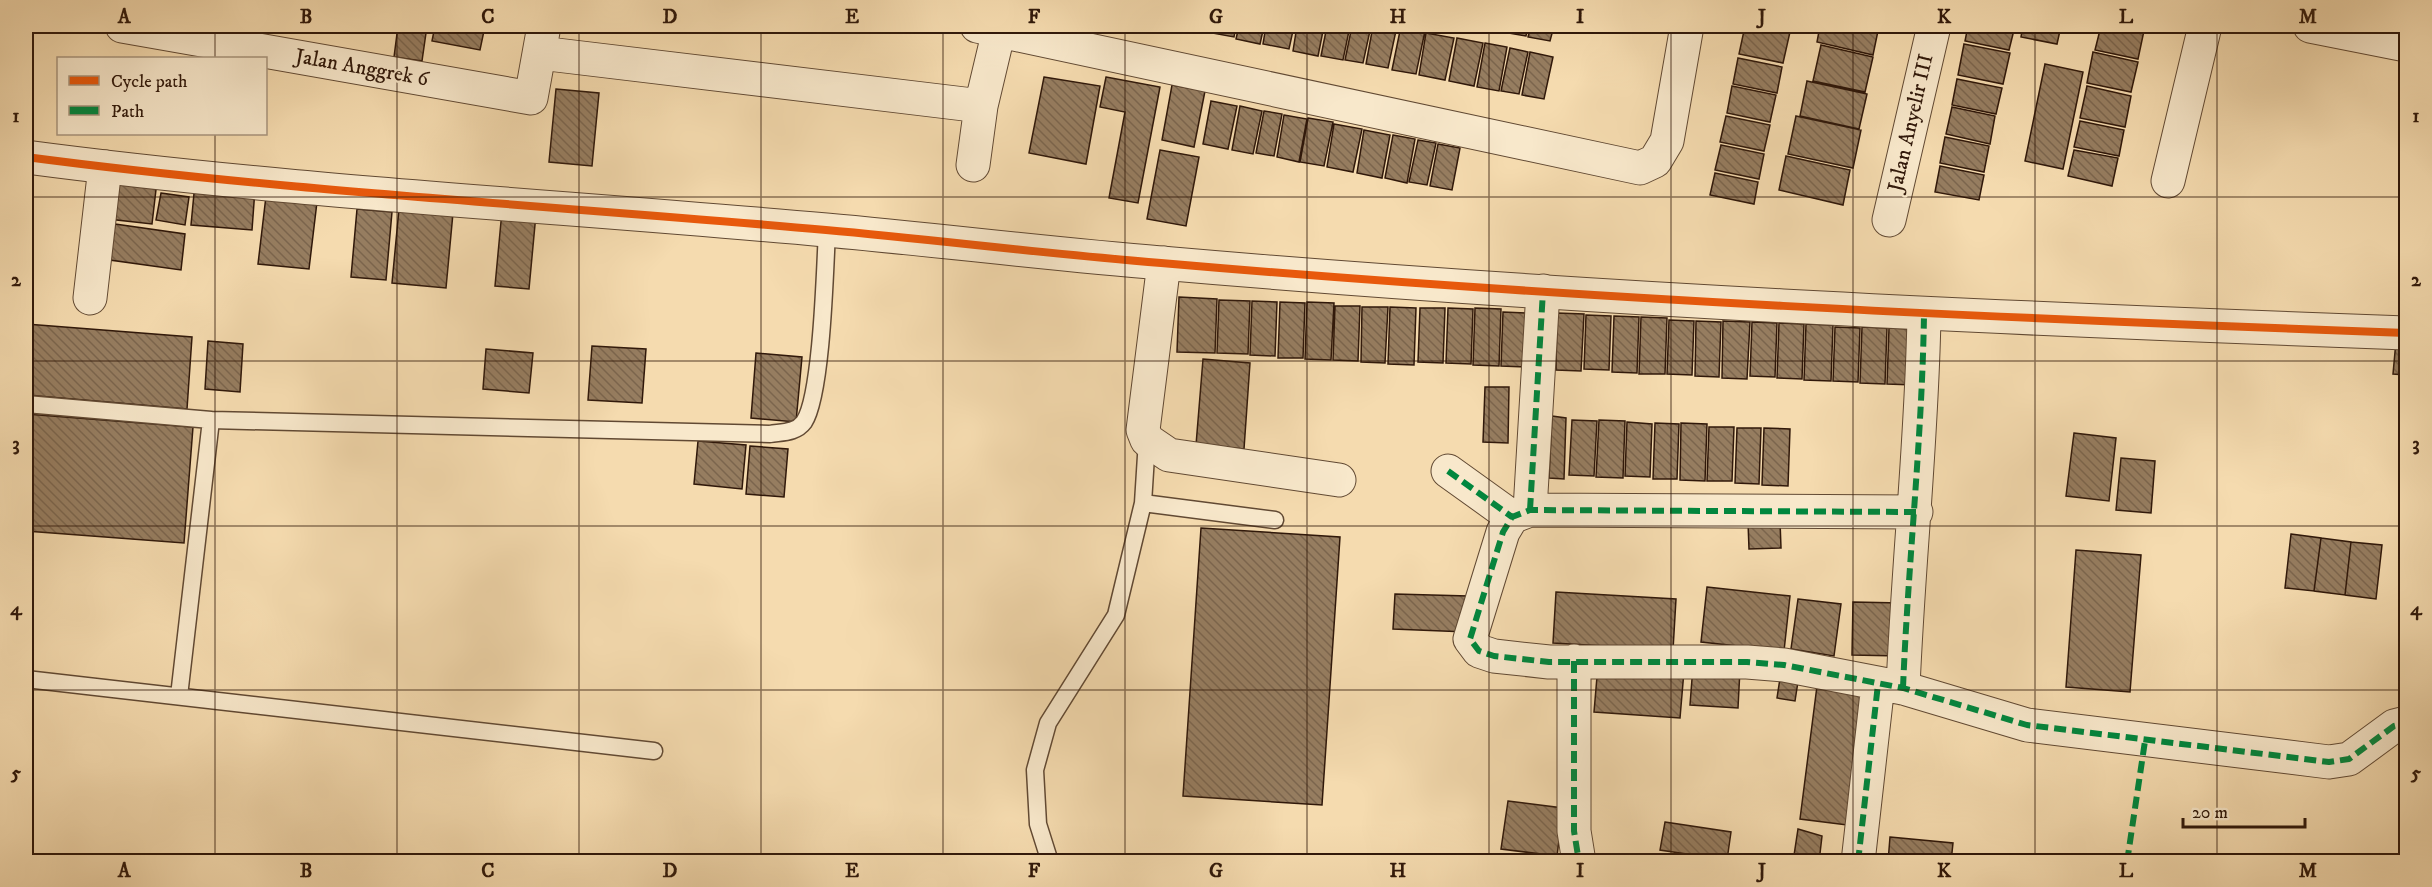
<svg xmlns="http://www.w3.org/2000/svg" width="2432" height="887" font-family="'IM FELL DW Pica',serif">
<defs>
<pattern id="building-back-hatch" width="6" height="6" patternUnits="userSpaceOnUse" patternTransform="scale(1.5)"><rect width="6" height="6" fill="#967d60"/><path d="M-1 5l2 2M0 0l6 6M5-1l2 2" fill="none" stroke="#7b654d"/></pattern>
</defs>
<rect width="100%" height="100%" fill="#f5dbaf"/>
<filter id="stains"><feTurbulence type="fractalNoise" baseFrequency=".00333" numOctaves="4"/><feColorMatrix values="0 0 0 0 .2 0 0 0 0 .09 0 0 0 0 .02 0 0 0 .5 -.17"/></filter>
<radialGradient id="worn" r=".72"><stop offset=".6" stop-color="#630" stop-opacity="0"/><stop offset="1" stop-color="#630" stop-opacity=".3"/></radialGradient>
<path fill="url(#building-back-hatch)" stroke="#30180a" stroke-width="1.5" d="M398,26H427L422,61L394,57Z
M435,26H485L480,50L432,41Z
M1192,26H1211L1210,32L1192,28Z
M1213,26H1236L1234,37L1212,33Z
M1239,26H1264L1260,44L1236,39Z
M1266,26H1294L1289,49L1263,44Z
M1297,26H1324L1318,56L1293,51Z
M1327,26H1350L1343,60L1321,56Z
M1352,26H1371L1363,63L1345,60Z
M1373,26H1397L1388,68L1366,64Z
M1401,26L1425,31L1416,74L1392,70Z
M1484,26H1507L1505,33L1484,30Z
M1509,26H1528L1526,36L1508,33Z
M1531,26H1554L1550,41L1528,37Z
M1745,26L1790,32L1783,63L1739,54Z
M1820,26H1879L1873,55L1817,42Z
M1968,26H2015L2009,50L1965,41Z
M2023,26H2061L2057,44L2021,37Z
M2101,26H2145L2138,59L2095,50Z
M1426,33L1454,38L1445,80L1419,75Z
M1457,38L1483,43L1474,86L1449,81Z
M1485,43L1507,47L1499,91L1477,87Z
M1964,44L2010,53L2003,84L1958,75Z
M1821,45L1873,57L1865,92L1813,81Z
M1510,48L1528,52L1519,94L1501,91Z
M1530,52L1553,57L1544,99L1522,95Z
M2093,52L2138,62L2131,92L2087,83Z
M1738,58L1782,67L1777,93L1733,84Z
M2045,64L2083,72L2063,169L2025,161Z
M1044,77L1100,86L1086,164L1029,153Z
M1106,77L1160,87L1138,203L1109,198L1125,112L1100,107Z
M1957,79L2002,88L1996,114L1952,105Z
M1807,81L1867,94L1859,129L1800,116Z
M1172,85L1205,91L1194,147L1162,140Z
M1732,86L1776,95L1770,122L1727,113Z
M2087,86L2131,96L2125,127L2080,118Z
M556,89L599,93L592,166L549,162Z
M1211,101L1237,106L1228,149L1203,144Z
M1240,106L1262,111L1253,154L1232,150Z
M1952,107L1995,116L1990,144L1946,134Z
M1264,111L1282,114L1274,156L1256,153Z
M1284,115L1307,119L1299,162L1277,157Z
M1726,116L1770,125L1764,151L1720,142Z
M1796,116L1861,130L1853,168L1788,154Z
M1308,118L1333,122L1324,166L1300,162Z
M2080,121L2124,130L2119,156L2074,147Z
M1334,124L1362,129L1353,172L1327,167Z
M1364,130L1390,135L1382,178L1357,173Z
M1393,135L1415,139L1407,183L1385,178Z
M1945,137L1989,146L1984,172L1940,163Z
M1418,140L1436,143L1427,185L1409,182Z
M1438,144L1460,148L1452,190L1430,186Z
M1721,145L1764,154L1759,179L1715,170Z
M1160,150L1199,157L1186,226L1147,219Z
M2074,150L2118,158L2112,186L2068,176Z
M1786,156L1850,170L1843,205L1779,190Z
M1940,166L1984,175L1979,200L1935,192Z
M1715,173L1758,182L1754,204L1710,195Z
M113,177L157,181L152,224L108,219Z
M195,183L255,189L252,230L191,225Z
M161,193L189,197L185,225L156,220Z
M266,196L317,202L309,269L258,264Z
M357,209L392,212L386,280L351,277Z
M399,209L453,213L446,288L392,283Z
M502,211L536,214L529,289L495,286Z
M115,224L185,234L181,270L110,260Z
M1179,297L1217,299L1215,353L1177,352Z
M1219,300L1250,301L1248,354L1217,353Z
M1252,301L1277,302L1275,356L1250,355Z
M1280,302L1305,303L1303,358H1278Z
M1307,302L1334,303L1331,360L1305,359Z
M1335,306H1360L1358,361L1333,360Z
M1362,307H1388L1385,363L1361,362Z
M1390,307L1416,308L1414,365L1388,364Z
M1420,308H1445L1443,363L1418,362Z
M1448,308L1473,309L1471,364L1446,363Z
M1475,308L1501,309L1499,366L1473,365Z
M1503,312L1528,313L1526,367L1501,366Z
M1557,313L1584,314L1581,371L1556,370Z
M1586,315L1611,316L1609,370L1584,369Z
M1614,316L1639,317L1637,373L1612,372Z
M1641,317L1667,318L1665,374H1639Z
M1669,320L1694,321L1692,375L1667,374Z
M1696,321L1721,322L1719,377L1695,376Z
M1723,321L1750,322L1747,379L1722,378Z
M1752,322L1777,323L1775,377L1750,376Z
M1779,323L1804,324L1802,379L1777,378Z
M26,324L192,337L187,409L26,395Z
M1806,324L1833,325L1831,381L1804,380Z
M1835,327L1860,328L1858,382L1833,381Z
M1862,327L1887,328L1885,384L1860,383Z
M1889,328L1915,329L1914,385L1887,384Z
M208,341L243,344L240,392L205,389Z
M2396,341L2406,342V375L2393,374Z
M592,346L646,349L642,403L588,400Z
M486,349L533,353L529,393L483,389Z
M756,353L802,357L796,422L751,418Z
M1203,359L1250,363L1244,449L1196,445Z
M1485,387H1509L1508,443L1483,442Z
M26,414L193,427L184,543L26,531Z
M1552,416L1566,418L1564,479L1549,478Z
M1572,420L1597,421L1594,476L1569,475Z
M1599,420L1625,421L1623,478L1596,477Z
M1627,422L1652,424L1650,477L1625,476Z
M1655,423L1679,424L1677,479H1653Z
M1681,423L1707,424L1705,481L1680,480Z
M1709,427H1734L1732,481H1707Z
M1737,428H1761L1759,484L1735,483Z
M1764,428L1790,429L1788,486L1762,485Z
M2074,433L2116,438L2109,501L2066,496Z
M698,441L746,445L742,489L694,484Z
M750,446L788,449L784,497L746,494Z
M2121,458L2155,461L2151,513L2116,510Z
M1780,521L1781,548L1749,549L1748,522Z
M1201,528L1340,537L1322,805L1183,796Z
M2291,534L2321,538L2314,591L2285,588Z
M2321,538L2351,542L2345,595L2314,591Z
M2351,542L2382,545L2376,599L2345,595Z
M2076,550L2141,555L2130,692L2066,687Z
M1707,587L1790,596L1784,651L1701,642Z
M1556,592L1676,599L1673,650L1553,643Z
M1395,594L1468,596L1467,632L1393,629Z
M1798,599L1841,604L1834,656L1791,649Z
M1853,602L1901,603L1900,656L1852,655Z
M1598,665L1684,671L1680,718L1594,712Z
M1693,666L1740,669L1738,708L1690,705Z
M1781,672L1799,675L1795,701L1777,698Z
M1817,686L1872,693L1855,826L1800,819Z
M1508,801L1563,808L1557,856L1501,849Z
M1665,822L1731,832L1727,860L1660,850Z
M1798,829L1822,836L1819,862H1793Z
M1890,837L1953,843L1951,862H1888Z"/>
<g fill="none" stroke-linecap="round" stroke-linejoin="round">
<g stroke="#614933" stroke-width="19">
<path id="service" d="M26,404L211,420L770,434C782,432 796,433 804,422C822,395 825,268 827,230
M1143,503L1275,520
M26,679L654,751
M179,696L211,420
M1050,862L1038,824L1035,770L1048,723L1116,615L1143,503L1147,440"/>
</g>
<g stroke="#614933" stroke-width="35">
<path id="minor" d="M122,26L531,98L544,26
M977,26L1640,168L1655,161L1667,141L1687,26
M2310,26L2406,45
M540,53L981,106
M973,165L981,106L1000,26
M2168,181L2205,26
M1889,220L1934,26
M1164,263L1143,430L1147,440L1169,455L1339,480
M90,298L105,167
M1448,471L1512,517
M1530,510L1543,291
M1916,512L1530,510L1512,517L1503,532L1470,639L1479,651L1494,656L1549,662H1747L1784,665L1903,688L2027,725L2329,762L2349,759L2394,726L2406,723
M1574,661V831L1579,862
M1903,688C1908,564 1922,440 1924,315
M1858,862L1878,684"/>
</g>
<g stroke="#614933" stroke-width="35">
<path id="tertiary" d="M26,157C291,192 559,206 826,230C938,240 1049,254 1161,263C1575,299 1991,318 2406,333"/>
</g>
<use href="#service" stroke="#f8e8cb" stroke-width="16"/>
<use href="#minor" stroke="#f8e8cb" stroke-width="33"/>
<use href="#tertiary" stroke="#f8e8cb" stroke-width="33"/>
<path stroke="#00873e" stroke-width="6" stroke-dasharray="12 6" stroke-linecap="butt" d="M1448,471L1512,517
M1530,510L1543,291
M1916,512L1530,510L1512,517L1503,532L1470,639L1479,651L1494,656L1549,662H1747L1784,665L1903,688L2027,725L2329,762L2349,759L2394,726L2406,723
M1574,661V831L1579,862
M1903,688C1908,564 1922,440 1924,315
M1858,862L1878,684
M2127,862L2145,741"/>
<g stroke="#f8e8cb" stroke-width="11">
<path id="cycleway" d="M26,157C291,192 559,206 826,230C938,240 1049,254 1161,263C1575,299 1991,318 2406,333"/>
</g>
<use href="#cycleway" stroke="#e8590c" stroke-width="8"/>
</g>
<path fill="none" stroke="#30180a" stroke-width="1.5" stroke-opacity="0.55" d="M215,26V58M397,26V862M579,26V862M761,26V862M943,26V862M1125,26V862M1307,26V862M1489,26V862M1671,26V862M1853,26V862M2035,26V862M2217,26V862M215,134V862M26,197H2406M26,361H2406M26,526H2406M26,690H2406"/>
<g text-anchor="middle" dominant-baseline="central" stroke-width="4.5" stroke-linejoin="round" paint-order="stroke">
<g font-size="21" fill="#30180a" stroke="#f8e8cb">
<text transform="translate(362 68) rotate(10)">Jalan Anggrek 6</text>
<text transform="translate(1911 123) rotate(-77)">Jalan Anyelir III</text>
</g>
</g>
<rect width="2432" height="887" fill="none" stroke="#f5dbaf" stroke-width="66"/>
<rect x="57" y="57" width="210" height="78" fill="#f8e8cb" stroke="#a8957e" stroke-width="1.5"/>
<rect x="69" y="76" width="30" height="9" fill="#e8590c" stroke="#a8957e" stroke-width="1.5"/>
<text x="111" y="87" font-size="18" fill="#30180a">Cycle path</text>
<rect x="69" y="106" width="30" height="9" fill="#00873e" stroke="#a8957e" stroke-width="1.5"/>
<text x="111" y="117" font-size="18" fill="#30180a">Path</text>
<path d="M2183 818v9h122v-9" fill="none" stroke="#30180a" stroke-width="3"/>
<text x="2192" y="818" font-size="18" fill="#30180a" stroke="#f8e8cb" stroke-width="4.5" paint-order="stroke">20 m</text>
<rect x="33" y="33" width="2366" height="821" fill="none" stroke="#30180a" stroke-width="2"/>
<g font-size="20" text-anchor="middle" font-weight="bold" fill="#30180a">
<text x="124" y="23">A</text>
<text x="306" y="23">B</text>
<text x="488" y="23">C</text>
<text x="670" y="23">D</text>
<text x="852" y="23">E</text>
<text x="1034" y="23">F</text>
<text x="1216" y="23">G</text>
<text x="1398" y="23">H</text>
<text x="1580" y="23">I</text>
<text x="1762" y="23">J</text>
<text x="1944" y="23">K</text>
<text x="2126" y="23">L</text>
<text x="2308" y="23">M</text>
<text x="16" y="122">1</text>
<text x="2416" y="122">1</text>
<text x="16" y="286">2</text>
<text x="2416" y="286">2</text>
<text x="16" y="450">3</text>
<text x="2416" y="450">3</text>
<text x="16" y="615">4</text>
<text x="2416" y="615">4</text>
<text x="16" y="779">5</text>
<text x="2416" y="779">5</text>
<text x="124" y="877">A</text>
<text x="306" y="877">B</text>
<text x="488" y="877">C</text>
<text x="670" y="877">D</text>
<text x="852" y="877">E</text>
<text x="1034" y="877">F</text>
<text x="1216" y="877">G</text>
<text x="1398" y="877">H</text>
<text x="1580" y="877">I</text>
<text x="1762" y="877">J</text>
<text x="1944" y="877">K</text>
<text x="2126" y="877">L</text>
<text x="2308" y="877">M</text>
</g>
<rect width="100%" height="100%" filter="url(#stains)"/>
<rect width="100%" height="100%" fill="url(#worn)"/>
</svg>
